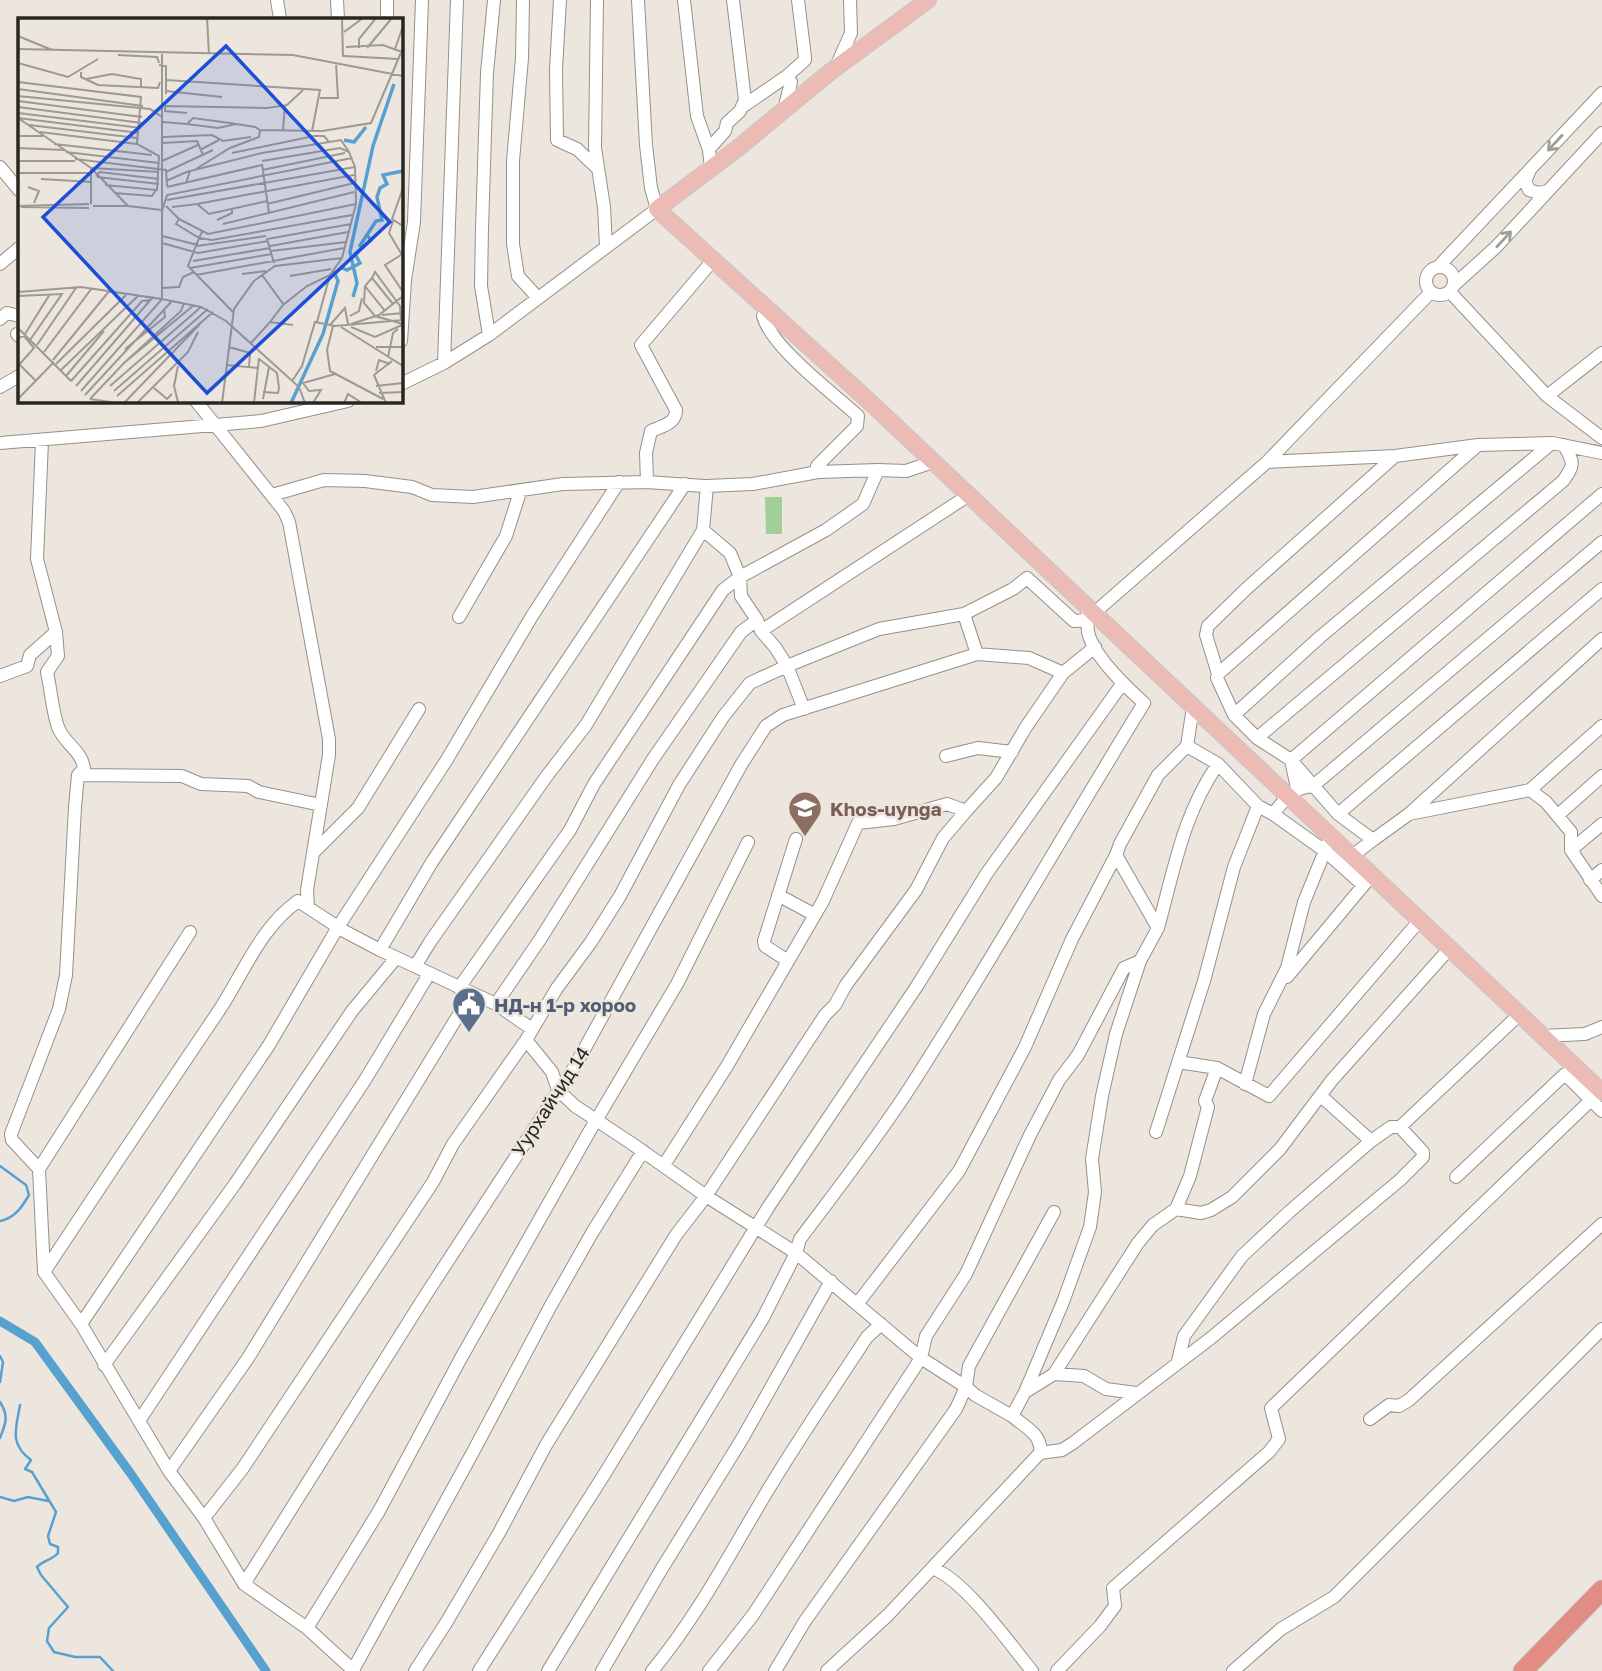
<svg xmlns="http://www.w3.org/2000/svg" width="1602" height="1671" font-family="'Golos Text',sans-serif">
<rect width="100%" height="100%" fill="#ede6df"/>
<path fill="#a0d097" d="M765,497H782V534H766Z"/>
<g fill="none" stroke-linecap="round" stroke-linejoin="round">
<path stroke="#57a1d0" stroke-width="2.5" d="M0,1166L26,1185L29,1195C22,1207 15,1218 0,1221
M0,1356L3,1362L0,1382
M0,1402C9,1416 6,1423 0,1438
M20,1405C16,1429 9,1444 31,1460L25,1469L32,1472L56,1512L48,1536L50,1544L58,1547V1553C52,1560 44,1560 37,1567L41,1575L68,1607L49,1628L47,1641L54,1652L75,1657H100L113,1671
M0,1497L14,1501L28,1497L48,1501"/>
<path stroke="#57a1d0" stroke-width="9" d="M0,1321L35,1342L131,1474L266,1671"/>
<g stroke="#969089" stroke-width="14">
<path id="minor" d="M277,0L280,19
M337,0L338,19
M523,0L522,58L513,161V244L518,276L538,298
M560,0L556,69L557,140L577,149L597,168
M597,0L595,148L604,207L606,247
M684,0L697,116L709,150L711,168
M387,19V0
M835,69L851,33L850,0
M742,107L787,76
M784,110L791,82L787,76L805,60V57L798,0
M709,149L725,131L727,123L740,111L745,100L733,0
M0,167L19,190
M1530,170L1525,181L1529,190L1538,193L1548,191
M0,264L19,248
M1426 281a14 14 0 1 1 28 0a14 14 0 1 1-28 0Z
M1438,267L1602,93
M1454,285L1496,247L1602,133
M1450,292L1547,396L1602,438
M768,308L763,316C772,348 832,392 858,416L857,426L817,466L818,472
M0,319L7,313L19,316
M17,334L19,336
M489,335L481,286L482,228L487,73L494,0
M401,341L405,280L414,222L422,0
M444,363L457,0
M401,384L444,363L489,335L657,209L651,188L646,145L638,0
M0,387L19,376
M1547,396L1602,353
M196,401L284,511L289,522L329,739V755L307,890L308,907
M0,443L261,421L348,401
M1478,445L1218,674L1217,678L1234,715L1257,738L1291,760L1338,814L1373,840L1409,814L1530,790L1546,802L1571,832V850L1602,896
M1267,462L1431,292
M647,482L646,453L651,431C662,426 676,424 676,410L641,345L714,259
M707,486L753,484L818,472L878,470
M272,495L324,480L365,481L412,487L432,495L473,497L563,484L647,482L704,486H707L703,530L730,553L740,577L741,596L757,620L761,631L775,647L787,666L879,629L964,614L977,654L1029,658L1063,673L1095,647
M964,614L1013,589L1027,578L1074,621L1088,620
M1093,614L1267,462L1395,456L1478,445L1552,443L1602,453
M459,617L506,536L520,492
M761,631L969,495
M56,632L58,656L47,672C51,690 52,710 58,727C64,744 82,750 84,769L78,775L75,807L66,975L59,1009L11,1134L12,1140L39,1169L44,1272L81,1324L169,1471L204,1518L244,1584L307,1628L354,1671
M1218,674L1206,635L1208,626L1246,589L1395,456
M0,676L27,666L30,655L56,632L37,559L42,441
M1234,715L1320,637L1552,443
M1257,738L1563,481C1575,464 1574,463 1564,445
M1187,746L1218,764L1258,806L1273,814C1286,798 1292,788 1313,786L1602,542
M946,756L978,748L1012,752
M78,775L182,776L201,784L248,786L259,792L321,805
M1297,788L1291,760L1602,494
M1530,790L1602,726
M1273,814L1325,851L1363,885
M1338,814L1602,589
M1409,814L1602,639
M1558,815L1602,776
M1571,850L1602,824
M314,852L358,808L419,709
M1352,856L1373,840
M1590,880L1602,870
M778,895L815,915
M1158,928C1174,870 1183,814 1218,764
M380,950L432,862L685,484
M788,961L765,946L764,941L796,839
M416,965L430,942L546,777L586,725L703,530
M1287,977L1372,875
M459,988L570,830L594,784L723,590L740,577L826,530L863,504L878,470L906,471L933,462
M472,993L496,1004L532,1029
M496,1004L541,938L653,759L741,632L757,620
M1542,1036L1585,1034L1602,1027
M526,1040L552,1072L558,1090L575,1106L631,1143L706,1196L796,1253L921,1358L966,1387L975,1395L1012,1416
M1178,1062L1217,1068L1269,1096L1420,920
M1245,1084L1264,1014L1287,968L1304,902L1331,836
M1321,1096L1371,1141
M1400,1127L1520,1014
M1156,1132L1204,981L1234,867L1258,806
M664,1165L727,1066L823,901L858,823L894,819L947,804L966,811L996,778L1026,727L1063,673
M39,1169L190,932
M1456,1177L1565,1074L1602,1111
M1176,1209L1190,1176L1208,1107L1205,1101L1217,1068
M44,1272C102,1184 161,1096 220,1009C244,972 261,927 298,901L344,931L380,950L472,993L248,1358L169,1471
M858,1303L959,1171L1025,1047L1072,939L1116,855L1120,844L1158,775L1187,746L1193,707
M81,1324L269,1045L338,927L446,761L532,616L619,482
M104,1365L235,1184L352,1011L396,958
M1054,1374L1084,1376L1106,1389L1136,1393
M1025,1392L1054,1374L1138,1243L1153,1225L1176,1209L1201,1213L1211,1210L1232,1197L1280,1149L1332,1080L1450,948
M1370,1419L1389,1405L1399,1406L1409,1400L1602,1224
M139,1421L365,1080L429,974
M1040,1453L1062,1450L1073,1443L1211,1338L1400,1180L1423,1157V1152L1400,1127H1391L1371,1141L1289,1212L1242,1256L1184,1336L1178,1361
M204,1518L243,1468L433,1182L453,1144L526,1040L557,988L591,942L620,896L679,785L723,717L750,683L787,666L804,709
M932,1568C965,1580 1009,1643 1032,1671
M244,1584L425,1296L575,1066L741,765L766,726L783,715L977,654
M307,1628L379,1511L461,1358L588,1134L677,984L748,842
M353,1670L473,1452L550,1307L592,1233L643,1151
M415,1671L446,1623L499,1533L546,1445L676,1235L706,1196L825,1015L835,1005L846,985L916,890L943,838L966,811
M479,1671L602,1478L769,1206L917,986L987,873L1122,684
M548,1671L763,1318L796,1253L800,1239C837,1190 875,1141 909,1089C991,962 1065,831 1144,703C1125,686 1093,656 1088,632C1087,624 1088,616 1087,609
M602,1671L661,1570L742,1439L831,1281
M652,1671C697,1617 729,1555 765,1495C797,1441 833,1389 867,1337L881,1324
M709,1671L753,1615L921,1358L926,1336L966,1274L1030,1135L1059,1080L1078,1055L1124,968L1140,961L1158,928L1116,855
M775,1671L805,1621L956,1409L966,1387L969,1366L1054,1212
M827,1671L888,1615L1040,1453C1043,1435 1024,1426 1012,1416L1025,1392L1063,1302L1090,1227L1095,1192L1092,1159L1102,1096L1116,1034L1140,961
M1057,1671L1100,1626L1115,1606L1113,1588L1269,1452L1279,1439L1271,1408L1591,1100
M1233,1671L1281,1629L1334,1597L1602,1329"/>
</g>
<g stroke="#c7c7c6" stroke-width="18">
<path id="major" d="M928,0L830,72L738,148L657,209L871,403L1602,1092"/>
</g>
<g stroke="#c7c7c6" stroke-width="21">
<path id="highway" d="M1523,1671L1602,1590"/>
</g>
<use href="#minor" stroke="#fff" stroke-width="12"/>
<use href="#major" stroke="#edbbb5" stroke-width="16"/>
<use href="#highway" stroke="#e18d84" stroke-width="19"/>
</g>
<defs><path id="oneway-shaft" d="M-6 0H5M1.5-3L5.5 0L1.5 3" fill="none" stroke-width="1.6" stroke-linecap="round" stroke-linejoin="round" transform="scale(1.75)"/></defs>
<g stroke="#9e9d9c">
<use href="#oneway-shaft" transform="translate(1555 143) rotate(133)"/>
<use href="#oneway-shaft" transform="translate(1504 239) rotate(-47)"/>
</g>
<defs>
<g id="school-pin" transform="scale(1.75)"><path d="M0 17L-7.5 6A9.5 9.5 0 1 1 7.5 6Z" fill="#8d6e63" stroke="#ede6df"/><path d="M0-5L7-2L0 1L-7-2ZM-4 1L0 2.5L4 1V4Q0 6-4 4Z" fill="#fff"/></g>
<g id="civic-pin" transform="scale(1.75)"><path d="M0 17L-7.5 6A9.5 9.5 0 1 1 7.5 6Z" fill="#5c6f8a" stroke="#ede6df"/><path d="M-.6-6.5H3V-4.5H.6V-3L4-1V1h2V6H-6V1h2V-1L-.6-3ZM-1.2 2.5V6h2.4V2.5Z" fill="#fff"/></g>
</defs>
<g fill-rule="evenodd">
<use href="#school-pin" x="805" y="808"/>
<use href="#civic-pin" x="469" y="1004"/>
</g>
<g text-anchor="middle" dominant-baseline="central" stroke-width="5" stroke-linejoin="round" paint-order="stroke">
<g font-size="19" font-weight="bold" fill="#785e54" stroke="#ede6df" text-anchor="start">
<text x="830" y="808">Khos-uynga</text>
</g>
<g font-size="19" font-weight="bold" fill="#4e5e75" stroke="#ede6df" text-anchor="start">
<text x="494" y="1004">НД-н 1-р хороо</text>
</g>
<g font-size="19" fill="#282623" stroke="#ede6df">
<text transform="translate(550 1101) rotate(-57)">Уурхайчид 14</text>
</g>
</g>
<g transform="translate(18 18)">
<rect width="385" height="385" fill="#ede6df"/>
<path fill="none" stroke="#57a1d0" stroke-width="3.5" d="M326,122L336,124L348,109M341,229L358,203L364,202L359,179L362,170L369,166L365,157L385,153M322,249L329,252L342,245L337,236L353,222L348,216M335,279L339,265L332,234L355,128L376,66M273,385L305,316L320,263L316,253"/>
<path fill="none" stroke="#9e9994" stroke-width="2" d="M189,0L191,36M324,0L325,39M326,14L345,0M0,18L34,32M328,29L365,27L384,34M341,30V21L358,0M349,30L374,0M0,31L275,37L385,58M377,31L385,8M100,37L139,39L141,45M326,38L380,41M0,45L50,59L80,41M141,47L148,48V76M63,54V59L80,67L140,70L142,64M68,61L94,56L123,61V69M148,62L302,72L294,113M0,64L123,79L119,126L141,138L139,172L87,167M0,71L125,88M148,73L204,79M0,78L132,91L144,99M302,80H320L318,45M0,83L124,99M147,88L249,90L269,87L285,72M0,89L124,105M147,89V93L169,95M0,95L123,110M0,100L73,150V186M0,100L121,115M145,104L169,106M218,106L200,110L169,106L175,100L212,105L237,109L242,112M11,107L119,120M265,112L267,88M22,114L119,126M0,118H25M145,119L194,117L205,123L233,119M144,125L179,123L185,137M36,126L134,137M0,130L46,132M182,132L201,122M48,134L141,145M214,135L296,118H306L311,124M57,141L148,152L149,168M0,143H57M144,143L180,127M244,143L322,130L331,134L337,149L338,186L324,240L312,257L289,268L265,287L252,304M244,146L251,195M178,151L212,130L241,119L242,112L304,113L353,105L385,30M244,152L327,135M141,154L73,150L110,188L144,192M148,154L195,132M0,155H73M78,158L82,154L141,161M79,159L141,166M23,161L74,164M148,163L171,153M168,165L172,153L244,135L323,122L331,134M10,169L21,173L16,185M149,169L244,147M385,170L374,201L385,208M96,175L134,178L138,172M149,182L337,149M179,186L336,157M249,186L336,165M0,188L71,186M75,188H110M148,188L161,201L158,206L181,220L170,248L215,294M3,189L71,190M154,189L179,186L191,196L249,183M144,193L149,177L334,140M161,201L190,216L338,186M199,202L214,195V190M375,203L371,215L384,237M205,206L336,174M184,214L181,220L194,222L334,197M144,218L180,227M144,225L180,235L250,223M179,228L248,218M252,228L330,214M253,233L328,224M383,237L367,247L385,274M175,243L252,230M256,245L249,221L333,206M172,250L254,236M224,256L248,253M178,257L326,230M244,257L266,287M272,258L313,251M354,260L347,268L367,293M347,268L346,285L357,298L385,306M144,270L161,269L165,259L176,254M0,274L63,269L144,281V36M0,278L44,276L12,322M375,286L354,260L357,254L382,288L383,302M364,297L385,295M332,298L341,293L344,280M299,304L312,257M333,306L361,297L385,278M312,307L327,290L330,306M315,308L309,332L312,353L365,381M323,309L385,348M333,309L357,319L384,307M0,310L53,363M7,316L32,276M0,320L6,318L16,330L0,348M233,325L252,304L275,307M19,327L58,270M211,329L232,335L231,349M358,329H385M107,331L147,299L146,292M26,334L74,270M370,339L375,315L380,311M241,341L259,355L261,370L260,375L245,374M35,342L92,272M0,345L18,363M106,345L163,293L166,285M38,346L108,277M208,347L240,350M160,348L156,368L160,384M43,352L121,277M358,353L361,342L372,346M48,358L86,313M53,363L124,283L133,282M274,363L284,348L297,304L317,308L385,302M58,368L135,279M92,368L183,289M358,368L385,365M136,370L149,381L154,376M63,373L144,281L183,289L208,303L281,369L287,385M96,373L190,291M361,375L385,374M67,377L154,283M99,378L195,294M0,381L36,344M72,381L106,345L176,287M72,381L99,385M245,381L251,349M106,385L182,306M119,385L170,334L180,314M204,385L216,291L236,263L257,248L324,240M236,385L241,340M295,385L303,372L291,373L285,365L317,356M326,385L330,376L344,385M368,385L356,357L374,343"/>
<path fill="#1d4ed8" fill-opacity="0.15" stroke="#1d4ed8" stroke-width="3.5" d="M208,28L372,204L189,375L25,199Z"/>
<rect width="385" height="385" fill="none" stroke="#282623" stroke-width="3.5"/>
</g>
</svg>
